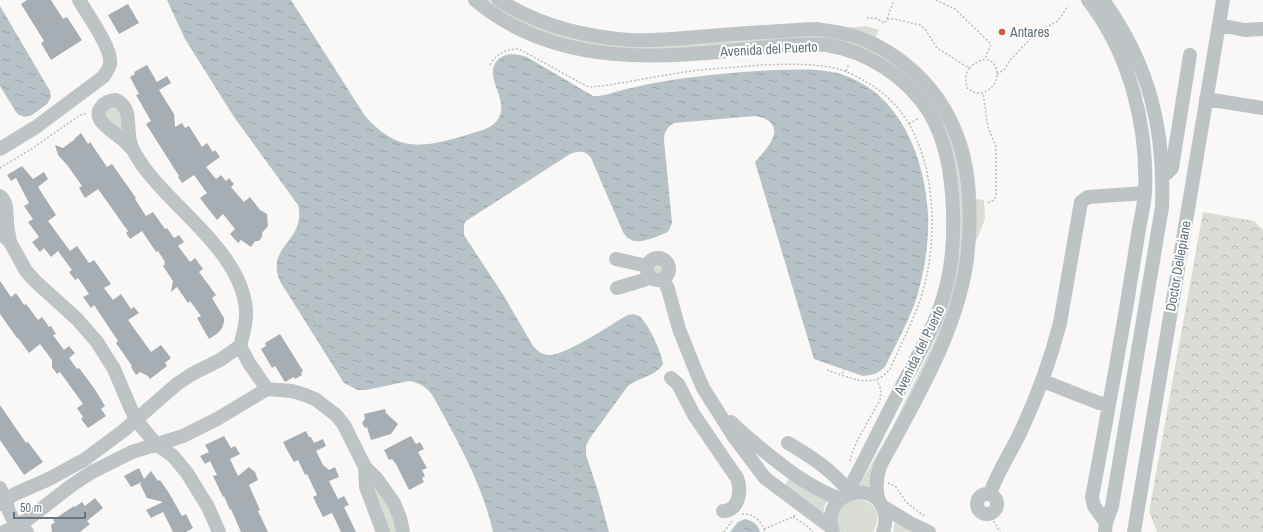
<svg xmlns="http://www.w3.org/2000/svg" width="1263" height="532" font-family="'Archivo Narrow',sans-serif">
<defs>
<pattern id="forest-crowns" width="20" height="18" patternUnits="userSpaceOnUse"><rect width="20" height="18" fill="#d9ddd6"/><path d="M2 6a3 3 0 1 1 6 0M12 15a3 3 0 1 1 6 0" fill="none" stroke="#b4b8b3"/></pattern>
<pattern id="water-ripples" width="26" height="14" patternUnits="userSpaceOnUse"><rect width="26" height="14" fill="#b7c2c6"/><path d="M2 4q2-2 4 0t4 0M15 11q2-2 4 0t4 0" fill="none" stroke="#99a2a6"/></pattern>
</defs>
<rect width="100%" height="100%" fill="#f9f8f7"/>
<path fill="#d9ddd6" d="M484,0H493L581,38L818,35L853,42L876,51L892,60L931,97L958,151L965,210L963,259L953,304L939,340L871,486L861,485L860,484L893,426L935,339L947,302L957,259L937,113L852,47L643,51L581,44L526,26Z
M867,26L879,30L876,37C889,44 903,52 914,62C954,96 976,146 976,199L984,200L985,219L977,239H975L974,194L941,95L846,28Z
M119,104L127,135L104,119L106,108Z
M652 269a6 6 0 1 1 12 0a6 6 0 1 1-12 0Z
M790,477L828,501L825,505L823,514L785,485Z
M371,482L379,488L401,532H388Z
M856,499C875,500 883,515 873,532H841C835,524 836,511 843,504C846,501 852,500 856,499Z
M895,522L915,532H893Z"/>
<path fill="url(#forest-crowns)" d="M1203,212L1254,221L1263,230V532H1157L1149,512Z"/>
<path fill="url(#water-ripples)" d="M167,0H291L365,116C400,155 425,147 470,134C482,130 495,128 500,115C507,98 485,78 496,62C504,52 516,53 527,57L593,96C601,97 611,93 619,91C631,88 643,85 654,83C694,76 734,72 774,70C788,70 803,69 817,70C891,75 924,147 928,213C929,237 926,262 920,285C914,313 898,339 886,365C880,373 873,375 863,376L814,359L755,162C763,152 783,134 770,122C765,118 761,117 755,116L674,123C667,127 664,132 664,140L672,223L669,230L666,233C652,238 632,249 623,232L591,158C585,150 579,151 570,154L466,221L464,224V235L504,296L533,346C538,351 542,355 549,355C564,356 609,326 624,317C629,314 633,313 639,316C647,321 663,355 663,364C655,377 639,377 628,386L590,438L586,446V455L598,491L609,532H493C484,491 464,453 444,416C439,408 435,397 428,390C423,385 416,382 409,381L366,390H358L344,383L281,283C263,246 307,242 298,205L234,117L185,39Z
M0,6L50,91L51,97L47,104L32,115L25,117L19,115L16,112L0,86Z
M745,519C753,521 758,524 760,532H730L738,522Z"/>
<path fill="#a6adb3" d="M27,0H51L63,19L67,17L82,40L51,60L41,43L44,41L21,4Z
M128,4L139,23L119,34L108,15Z
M147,65L157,82L167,76L171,83L159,90L174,114L175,127L182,123L185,128L189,126L202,147L207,143L213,152L215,150L220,157L206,167L216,179L221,175L226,181L229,178L234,184L231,187L244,202L250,197L260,210L267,214L268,226L262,233V237L259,241H255L251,247L241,240L238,243L230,234L235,229L223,214L217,220L206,206L200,198L207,193L194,175L182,183L178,177L179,176L146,124L151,121L136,95L139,94L130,77L135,74L134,72Z
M81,133L88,144L90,142L107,167L112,164L136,198L135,199L146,216L153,212L165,229L167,228L174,238L179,235L184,242L178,246L190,262L195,258L203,269L199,272L216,295L212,298L224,318V322L222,328L218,333L209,339L197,318L201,316L190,301L188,303L177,287L171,292L173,281L163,266L165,264L164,263L165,262L158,251L156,252L142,231L130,239L126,233L128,231L98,189L85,198L79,188L82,186L68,166L58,155L55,145L63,148L75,139V138Z
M22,166L33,179L44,172L48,179L38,187L56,215L48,221L70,251L77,246L89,263L94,260L111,284L104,288L113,300L121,294L131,309L134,307L139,313L128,320L151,352L161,345L171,358L165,363L167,366L150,379L148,376L140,372L136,375L131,367L132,366L116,343L118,341L94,305L91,308L83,297L89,294L78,278L75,280L69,272L72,270L58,251L51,257L44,248L40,252L32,242L39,237L28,222L33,219L24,206L29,203L16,178L11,181L7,175Z
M0,281L11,297L16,293L24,305L26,304L38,320L42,317L49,327L51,326L56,334L53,335L64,350L69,346L75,353L69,358L77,369L79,368L94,388L105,406L101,409L106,416L88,428L81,419L83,417L77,408L83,404L60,372L57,374L52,367V360L40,344L29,353L18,338H17L0,314Z
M280,334L303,371L301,373L302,375L295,379L294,377L285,382L275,366L272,368L261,349L266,346L265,343Z
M0,405L26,443L28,442L43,462L24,475L0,440Z
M385,409L386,413L398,424L391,434L371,440L367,427L365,428L362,423L365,419L364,414Z
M306,431L309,437H311L314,443L323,439L326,446L316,451L323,465L329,470L335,467L339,477L329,481L338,499L344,496L349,505L344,507L356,532H341L332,513L323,517L313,497L317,495L307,474L305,475L298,460L294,462L287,450L283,442Z
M224,436L231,448L235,446L240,454L230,459L238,476L249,467L255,472L258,480L249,485L260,510L258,511L268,532H241L231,509L230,510L224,496L223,497L213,476L217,475L210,461L205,464L200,456L209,452L205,445Z
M411,436L416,444L420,442L424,449L418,452L427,468L422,470L425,476L422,478L424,482L409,490L396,464L392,459L389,460L384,450Z
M139,468L144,479L151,471L158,481L160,480L169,493L182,516L186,514L193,528L186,532H173L163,512L151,518L146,510L163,502L147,498L140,484L142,482L131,487L124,476Z
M95,498L103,508L87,521L90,524L80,532H52L51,525L55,522L53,520L74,506L75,507L82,502L85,506Z"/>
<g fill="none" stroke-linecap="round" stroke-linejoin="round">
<path stroke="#b9bcbe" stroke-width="1.5" stroke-dasharray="2 2" stroke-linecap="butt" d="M936,0L955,9L991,44L985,59
M867,18H875L885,23L887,19H894L920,25L925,29L937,48L969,68C965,75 965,80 967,88L975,93H983L988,127L996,147V196L994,200L987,203
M887,19L894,0
M490,65C497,53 505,49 519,49L579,82L589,87L602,86C635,81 667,74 700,70C720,68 740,67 761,65C786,64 813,63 839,69C848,72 858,77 866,82C881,90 894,102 904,116C937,164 939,246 920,300C912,324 900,346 890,369C886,373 883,377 877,379C863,385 842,375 827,370
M969,68C974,64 980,59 986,60C997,60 999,75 995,83C992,88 988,90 983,93
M846,71L849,64
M997,74L1004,70L1010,60L1037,32L1058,21L1068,6
M829,117C838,124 847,131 854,139C864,152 870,168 874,183C888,237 871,283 854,334C850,348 846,361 842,375
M909,124L919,118
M0,168L33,148L74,119L80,115L87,113
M294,287L337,358
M298,294L363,251
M322,335L318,338L328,354L326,355
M334,352L399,310
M572,460L574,467
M850,461L853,450L859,437L880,400L881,390L877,380
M888,483L896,487L906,502L924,516
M586,506L574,467L588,462
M742,514C754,513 762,522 765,532
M990,514L1000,532
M793,517L806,525L813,532
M764,529L793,517L795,515
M724,532L732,521"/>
<path stroke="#bec3c6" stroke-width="14" d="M475,0C565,76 683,55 790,45C802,45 814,44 826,45C867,51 907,77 929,112C947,141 952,178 953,211C954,240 952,270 943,298C934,328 918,355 904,382C884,420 866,458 846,495
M499,0C538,25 585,37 631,40C658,41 684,38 710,36C745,33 781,31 816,29C830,31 847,33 860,38C887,48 912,68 930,89C956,121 967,157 969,198C970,215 970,232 968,249C962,324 915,401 880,466C876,478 875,489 879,501
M1088,0C1130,54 1148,126 1145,193C1144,207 1140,221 1138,235C1134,260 1130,285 1126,309C1115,372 1104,434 1092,497L1094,506L1106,523
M1103,0C1149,64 1165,128 1162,207L1112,506L1106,523L1105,532
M1219,25L1245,30L1263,29
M1206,99L1263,108
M116,100C131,108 127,120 129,134C129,139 131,145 133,150C129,146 126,142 122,139C113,131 90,120 102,106C107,101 110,101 116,100Z
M0,149L36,127L103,77C106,73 109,69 110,64C113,49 87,14 79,0
M133,150C138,159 143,167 150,175C181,214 242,256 246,310C247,323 243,335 240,346L249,363L267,389
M1163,174L1167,173L1172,168L1190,55
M0,196C8,203 6,212 7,221C7,228 9,235 10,242
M0,232L10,242L26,271L36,282L77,319L97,342L114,369L128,402L136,420L156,444L173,456L187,473L208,507L219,532
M647 269a11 11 0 1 1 22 0a11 11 0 1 1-22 0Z
M616,259L647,266
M663,279L668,289L679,329L695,369L703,388L734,437L765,478L832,528
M617,288L644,280L650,276
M671,378L678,384L694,415L737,478C742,490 739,511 723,511
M1043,381L1099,403L1109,404
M731,422C739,431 750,439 759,447C786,469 807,486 840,499
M788,443C812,457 830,469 848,490
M365,467L366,487L383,532
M0,488C11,509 5,517 27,532
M977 504a10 10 0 1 1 20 0a10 10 0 1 1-20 0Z
M990,494C997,473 1010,454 1020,433C1037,397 1050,362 1060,323L1081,202L1088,197L1145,193
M0,504L15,494L49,479L84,460L123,431L177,384L192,374L220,360L240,346
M882,506L910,523L929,532
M4,532L27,520L72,485L92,472L132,452L183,436L217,419L267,389L292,391L305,395L315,399L336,415L344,425L365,467L377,479L394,503L400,518L403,532
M833,532C819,497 869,476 883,508C887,516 886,524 883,532
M1134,532L1223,0"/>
</g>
<circle fill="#d05b40" stroke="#fff" stroke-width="1.5" cx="1002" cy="32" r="4"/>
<g text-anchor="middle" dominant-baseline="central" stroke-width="4" stroke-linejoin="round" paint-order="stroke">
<g font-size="14" fill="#66757e" stroke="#fff" text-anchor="start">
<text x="1010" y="32">Antares</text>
</g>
<g font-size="14" fill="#66757e" stroke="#fff">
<text transform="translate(769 49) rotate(-3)">Avenida del Puerto</text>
<text transform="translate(1178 266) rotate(-80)">Doctor Dellepiane</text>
<text transform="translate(919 350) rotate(-64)">Avenida del Puerto</text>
</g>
</g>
<path d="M14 512v6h71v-6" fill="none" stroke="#66757e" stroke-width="2"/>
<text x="20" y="512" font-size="12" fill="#66757e" stroke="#ffffff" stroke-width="3" paint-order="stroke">50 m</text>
</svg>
